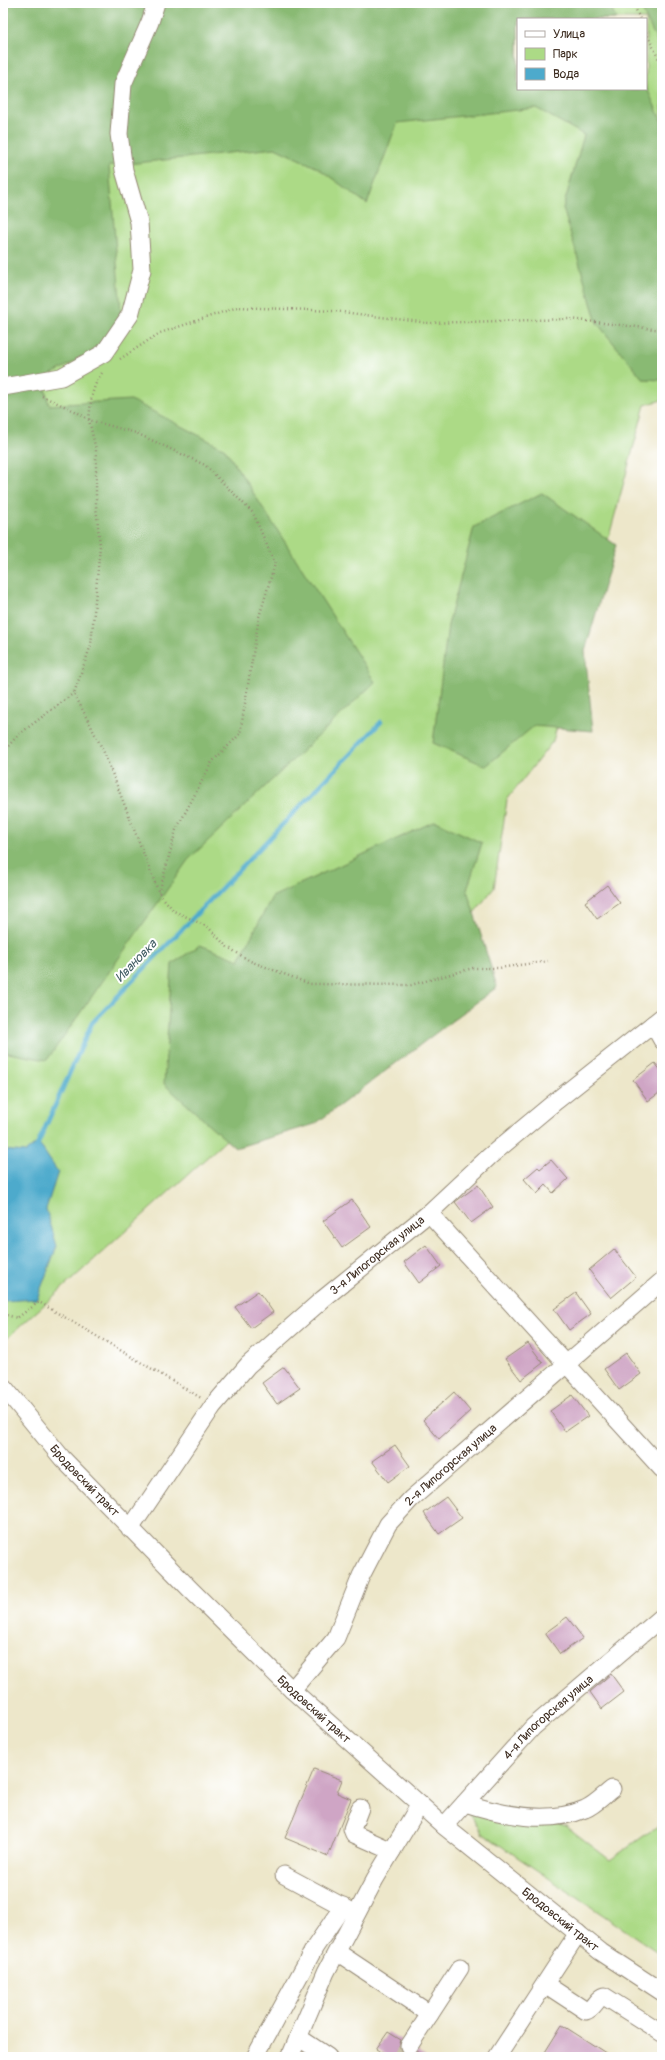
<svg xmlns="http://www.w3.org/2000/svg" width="665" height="2060" font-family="Pangolin,sans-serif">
<rect width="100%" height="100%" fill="#fff"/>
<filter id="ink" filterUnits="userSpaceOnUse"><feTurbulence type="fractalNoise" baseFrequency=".025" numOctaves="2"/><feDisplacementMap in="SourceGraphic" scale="8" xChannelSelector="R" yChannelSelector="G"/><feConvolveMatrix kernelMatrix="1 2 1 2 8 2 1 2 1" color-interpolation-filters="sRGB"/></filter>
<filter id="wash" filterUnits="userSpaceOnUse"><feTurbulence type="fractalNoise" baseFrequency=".012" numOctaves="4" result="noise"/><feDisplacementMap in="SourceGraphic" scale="16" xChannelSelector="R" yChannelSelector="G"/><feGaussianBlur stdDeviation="0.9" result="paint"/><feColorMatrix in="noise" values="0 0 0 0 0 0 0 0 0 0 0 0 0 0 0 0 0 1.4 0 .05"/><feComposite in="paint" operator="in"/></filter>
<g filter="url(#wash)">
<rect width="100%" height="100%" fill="#ede7ca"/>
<path fill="#acda86" stroke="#748252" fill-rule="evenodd" d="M3,3H662V400L645,405L553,741L507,800L494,888L466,923L3,1342ZM518,19H646V89H518Z
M466,1809H510L566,1826L610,1860L662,1823V1955L482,1833Z"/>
<path fill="#89ba73" stroke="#627248" d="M3,3H609L616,19H518V89H646V86L662,122V380L643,379L597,323L563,208L584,135L536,108L397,123L367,204L318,168L275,148L109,166L123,335L43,379L49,405L131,400L225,449L375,682L188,860L47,1060L3,1052Z
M639,3H662V52Z
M542,493L616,545L585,651L593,731L534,726L486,766L433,743L448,625L474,527Z
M435,821L482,843L467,890L497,987L315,1124L235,1148L164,1084L172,964L200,945L239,960L272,897Z"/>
<path fill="#4daacc" stroke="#446a75" d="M38,1142L58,1172L46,1209L57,1246L37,1299L3,1301V1150L26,1152Z"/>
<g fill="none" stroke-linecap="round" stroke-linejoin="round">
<path stroke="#4daacc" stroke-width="4.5" d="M36,1148L92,1023L381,722"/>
</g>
<g id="blocks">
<path fill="#cfa5c5" d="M607,885L620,903L597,919L585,902Z
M655,1063L662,1072V1091L648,1101L633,1080Z
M551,1160L568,1179L553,1193L546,1185L537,1194L524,1179L538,1167L540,1169Z
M478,1185L493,1207L471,1223L455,1202Z
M352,1200L371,1227L342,1248L323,1221Z
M426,1245L441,1266L419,1283L404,1262Z
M614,1249L636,1277L611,1298L589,1270Z
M258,1291L273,1312L251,1328L235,1307Z
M576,1293L591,1314L569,1330L554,1309Z
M528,1343L543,1363L521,1380L505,1359Z
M626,1353L641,1374L619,1390L604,1369Z
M284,1367L300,1388L277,1404L262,1383Z
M454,1392L470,1411L439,1439L423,1420Z
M572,1395L588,1416L565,1432L550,1411Z
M395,1445L410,1466L388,1482L372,1461Z
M446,1497L462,1518L439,1534L424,1513Z
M567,1617L583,1638L560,1654L545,1633Z
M611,1674L624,1692L602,1709L590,1692Z
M314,1769L342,1780L337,1793L351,1799L328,1856L285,1838Z
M562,2025L612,2057H542Z
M388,2032L401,2040L399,2046L403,2054L409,2056L417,2051L426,2057H389L376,2049Z"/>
</g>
</g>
<g filter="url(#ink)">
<use href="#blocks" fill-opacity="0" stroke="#948874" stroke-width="1"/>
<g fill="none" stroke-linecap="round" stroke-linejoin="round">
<path stroke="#c9c1a8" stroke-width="17" stroke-dasharray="17 8" stroke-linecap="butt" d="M401,2057L409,2046"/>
<g stroke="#948874" stroke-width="19">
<g id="minor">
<path d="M3,387L61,377L104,353L130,315L142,270L139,222L124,170L119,134L123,84L150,22L156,3"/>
<path d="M653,1024L662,1040"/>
<path d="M429,1213L662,1469"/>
<path id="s1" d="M3,1386L62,1458L190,1589L292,1690L444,1826L601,1952L662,1992"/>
<path id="s2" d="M130,1529L213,1406L248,1365L323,1299L429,1213L490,1156L556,1101L662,1017"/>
<path id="s3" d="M292,1690L336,1638L361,1576L388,1524L411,1499L662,1281"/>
<path d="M465,1803C502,1815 548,1825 585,1809C595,1805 604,1795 612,1789"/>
<path d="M360,1808L352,1829L354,1834L392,1851"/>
<path id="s4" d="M444,1826L533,1727L662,1617"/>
<path d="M284,1875L351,1911"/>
<path d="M337,1952L430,2014L409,2046"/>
<path d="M545,1984L586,2011C595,2008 596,1998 604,1996L662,2033"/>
<path d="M430,2014L460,1968"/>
<path d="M298,2037L328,2057"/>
<path d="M255,2057L315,1947L343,1906"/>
<path d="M290,2057L326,1972L375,1879L419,1806"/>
<path d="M497,2057L578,1933"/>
</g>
</g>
<path stroke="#948874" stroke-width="2.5" stroke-dasharray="1 3" stroke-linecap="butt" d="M633,3L640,19
M646,32L662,66
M120,359L160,333L238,307L334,311L429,323L570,319L662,330
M102,373C91,388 91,402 89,420L136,433L205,465L253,513L275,564L259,617L240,734L212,762L176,830L159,893
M42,396L77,412L89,420L96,450V506L100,546L91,645L74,693L103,750L159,893L174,911L208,927L226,946L250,961L310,984L411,985L473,968H499L548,961
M3,752L18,735L74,693
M3,1314L17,1318L39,1302L201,1398"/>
<use href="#minor" stroke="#fff" stroke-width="17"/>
</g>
</g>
<g text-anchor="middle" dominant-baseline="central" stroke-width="4" stroke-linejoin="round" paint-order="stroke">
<g font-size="12" fill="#3b2a1e" stroke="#fff">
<text stroke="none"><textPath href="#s2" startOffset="372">3-я Липогорская улица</textPath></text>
<text stroke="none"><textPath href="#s3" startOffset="280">2-я Липогорская улица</textPath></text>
<text stroke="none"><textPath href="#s1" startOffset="125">Бродовский тракт</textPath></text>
<text stroke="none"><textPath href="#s1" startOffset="449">Бродовский тракт</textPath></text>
<text stroke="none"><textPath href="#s4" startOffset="151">4-я Липогорская улица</textPath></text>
<text stroke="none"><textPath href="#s1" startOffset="773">Бродовский тракт</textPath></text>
</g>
<g font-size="13" font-style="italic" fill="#425d64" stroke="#fff">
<text transform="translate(136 961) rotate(-46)">Ивановка</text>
</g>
</g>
<rect width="665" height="2060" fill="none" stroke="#fff" stroke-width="16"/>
<rect x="517" y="18" width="130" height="72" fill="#ffffff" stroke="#b1aaa5"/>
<rect x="525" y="31" width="20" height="6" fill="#ffffff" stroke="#b1aaa5"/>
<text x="553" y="38" font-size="12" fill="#3b2a1e">Улица</text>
<rect x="525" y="48" width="20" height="12" fill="#acda86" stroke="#b1aaa5"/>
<text x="553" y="58" font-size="12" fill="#3b2a1e">Парк</text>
<rect x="525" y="68" width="20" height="12" fill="#4daacc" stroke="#b1aaa5"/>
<text x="553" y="78" font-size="12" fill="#3b2a1e">Вода</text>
</svg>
